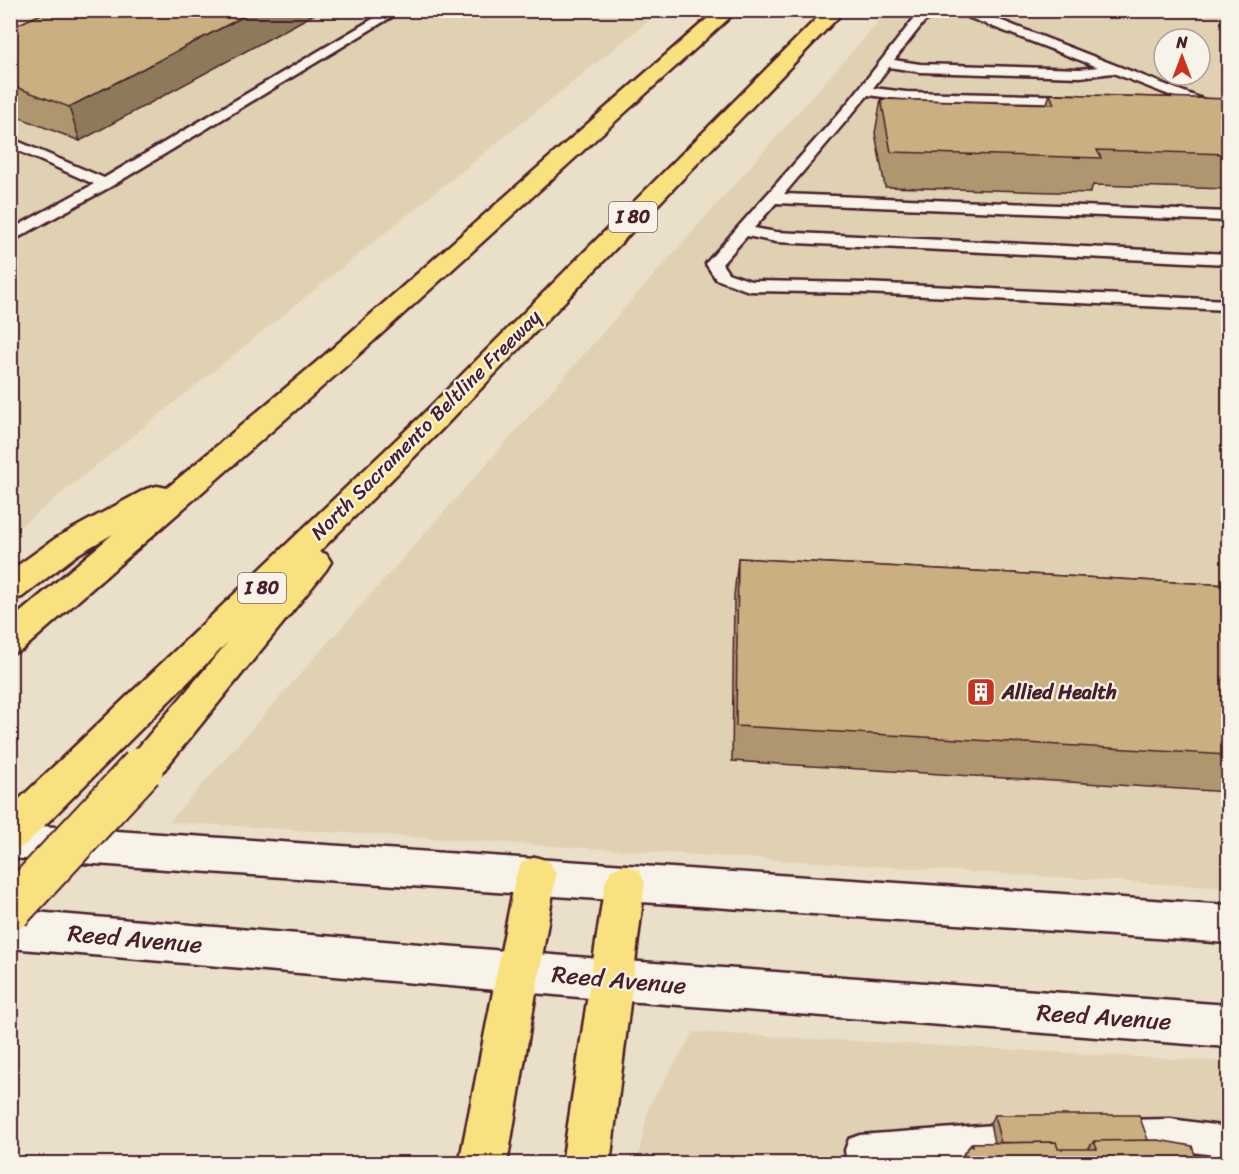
<svg xmlns="http://www.w3.org/2000/svg" width="1239" height="1174" font-family="Sriracha,sans-serif">
<rect width="100%" height="100%" fill="#eadfc9"/>
<filter id="ink" filterUnits="userSpaceOnUse"><feTurbulence type="fractalNoise" baseFrequency=".0167" numOctaves="2"/><feDisplacementMap in="SourceGraphic" scale="12" xChannelSelector="R" yChannelSelector="G"/><feConvolveMatrix kernelMatrix="1 2 1 2 8 2 1 2 1" color-interpolation-filters="sRGB"/></filter>
<g filter="url(#ink)">
<path fill="#e0d1b3" fill-rule="evenodd" d="M89,11H661L11,534V46Z
M888,11H1228V888L169,822ZM1164,39H1200V75H1164Z
M694,1032L1228,1062V1163L637,1164L649,1106Z"/>
<g fill="none" stroke-linecap="round" stroke-linejoin="round">
<g stroke="#4a1f2b" stroke-width="5">
<path id="service" d="M388,10H403L110,187L10,242V230L94,184L10,147V138L104,178Z
M926,10H945L924,22L894,60L920,64L1080,69L1098,67L949,10H974L1228,109V118L1113,73L1080,77L920,72L889,67L873,88L906,92L1077,96L1084,100L1077,104L906,100L868,95L784,194L1228,212V221L776,203L754,228L776,232L1228,254V264L776,242L747,236L722,264L728,273L751,281L864,283L1228,300V310L864,293L749,291L716,279L706,264L708,261L847,104L916,16Z
M1171,1119L1228,1127V1157L1171,1149L1119,1150L1109,1145L1104,1135L1109,1125L1119,1120Z
M1021,1123L1032,1127L1036,1138L1032,1149L1021,1153L880,1164H847L845,1150L849,1139L860,1135Z"/>
</g>
<g stroke="#4a1f2b" stroke-width="5">
<path id="secondary" d="M10,824L1228,905V943L10,858Z
M10,910L613,960L1228,1005V1047L613,1000L10,948Z"/>
</g>
<g stroke="#4a1f2b" stroke-width="5">
<path id="motorway" d="M717,10H738L346,366L22,650L10,654V621L113,534L78,554L22,597L10,600V571L56,538L146,489L157,486L167,488L326,354Z
M825,10H845L441,430L319,552L326,554L331,562L326,570L164,770L151,774L138,770L132,759L138,748L228,642L24,846L10,851V808L421,416Z
M536,857L550,862L556,875L507,1164H459L516,875L522,862Z
M625,865L639,870L645,883L610,1164H562L605,883L611,870Z"/>
</g>
<use href="#service" fill="#f7f3e8" fill-rule="evenodd"/>
<use href="#secondary" fill="#f7f3e8" fill-rule="evenodd"/>
<use href="#motorway" fill="#fae180" fill-rule="evenodd"/>
<g stroke="#4a1f2b" stroke-width="38" stroke-linecap="butt">
<path id="motorway-bridge-far1" d="M141,770L151,759"/>
</g>
<g stroke="#4a1f2b" stroke-width="46" stroke-linecap="butt">
<path id="motorway-bridge" d="M10,910L142,768"/>
</g>
<use href="#motorway-bridge-far1" stroke="#fae180" stroke-width="33"/>
<use href="#motorway-bridge" stroke="#fae180" stroke-width="42"/>
</g>
<path fill="#ae966e" stroke="#4a1f2b" stroke-width="1.5" d="M50,10L80,141L10,114V28Z
M1050,94L1228,99V189L1093,185L1090,193L885,187L875,133L881,99L1047,103Z
M738,558L1228,585V792L732,761L734,596Z
M994,1115L1148,1140L1198,1164H958L964,1153L972,1143H994L990,1123Z"/>
<path fill="#8d7a5a" stroke="#4a1f2b" stroke-width="1.5" d="M256,10H322L80,141L69,107Z
M10,154L17,171L10,174Z"/>
<path fill="#caaf80" stroke="#4a1f2b" stroke-width="1.5" d="M50,10H256L69,107L10,85V28Z
M1050,94L1228,99V154L1097,150L1101,158L891,152L881,99L1054,104Z
M738,558L1228,585V755L736,726Z
M994,1115H1139L1148,1140L1094,1141L1088,1149H1058L1056,1142L1001,1143Z
M1158,1140L1192,1146L1198,1164H966L964,1153L970,1146H973L972,1143L1056,1142L1058,1149H1097L1094,1141Z"/>
</g>
<defs>
<g id="building-square" transform="scale(1.5)"><rect x="-9" y="-9" width="18" height="18" rx="4" fill="#c8321e" stroke="#f7f3e8"/><path d="M-4-6H4V6H1V3H-1V6H-4ZM-2.5-4.3h1.7v1.8h-1.7ZM.8-4.3h1.7v1.8H.8ZM-2.5-1h1.7V.8h-1.7ZM.8-1h1.7V.8H.8Z" fill="#fff"/></g>
</defs>
<g fill-rule="evenodd">
<use href="#building-square" x="981" y="692"/>
</g>
<g text-anchor="middle" dominant-baseline="central" stroke-width="4.5" stroke-linejoin="round" paint-order="stroke">
<g fill="#f7f3e8" stroke="#7e5f64" stroke-width="1.5">
<rect x="609" y="202" width="48" height="30" rx="4.5"/>
<rect x="238" y="573" width="48" height="30" rx="4.5"/>
</g>
<g font-size="18" font-weight="bold" fill="#4a1f2b">
<text x="633" y="217">I 80</text>
<text x="262" y="588">I 80</text>
</g>
<g font-size="20" fill="#4a1f2b" stroke="#f7f3e8">
<text transform="translate(426 425) rotate(-45)">North Sacramento Beltline Freeway</text>
</g>
<g font-size="20" font-weight="bold" fill="#4a1f2b" stroke="#f7f3e8" text-anchor="start">
<text x="1002" y="692">Allied Health</text>
</g>
<g font-size="24" fill="#4a1f2b" stroke="#f7f3e8">
<text transform="translate(135 939) rotate(5)">Reed Avenue</text>
<text transform="translate(619 980) rotate(5)">Reed Avenue</text>
<text transform="translate(1104 1017) rotate(4)">Reed Avenue</text>
</g>
</g>
<rect width="1239" height="1174" fill="none" stroke="#f7f3e8" stroke-width="36"/>
<rect x="18" y="18" width="1203" height="1138" fill="none" stroke="#4a1f2b" stroke-width="2" filter="url(#ink)"/>
<g transform="translate(1182 57)"><circle r="28" fill="#f7f3e8" stroke="#b29e9c" stroke-width="1.5"/>
<path d="M0-4.5L10 22L0 15L-10 22Z" fill="#c8321e"/>
<text y="-9" font-size="16" font-weight="bold" text-anchor="middle" fill="#4a1f2b">N</text>
</g>
</svg>
